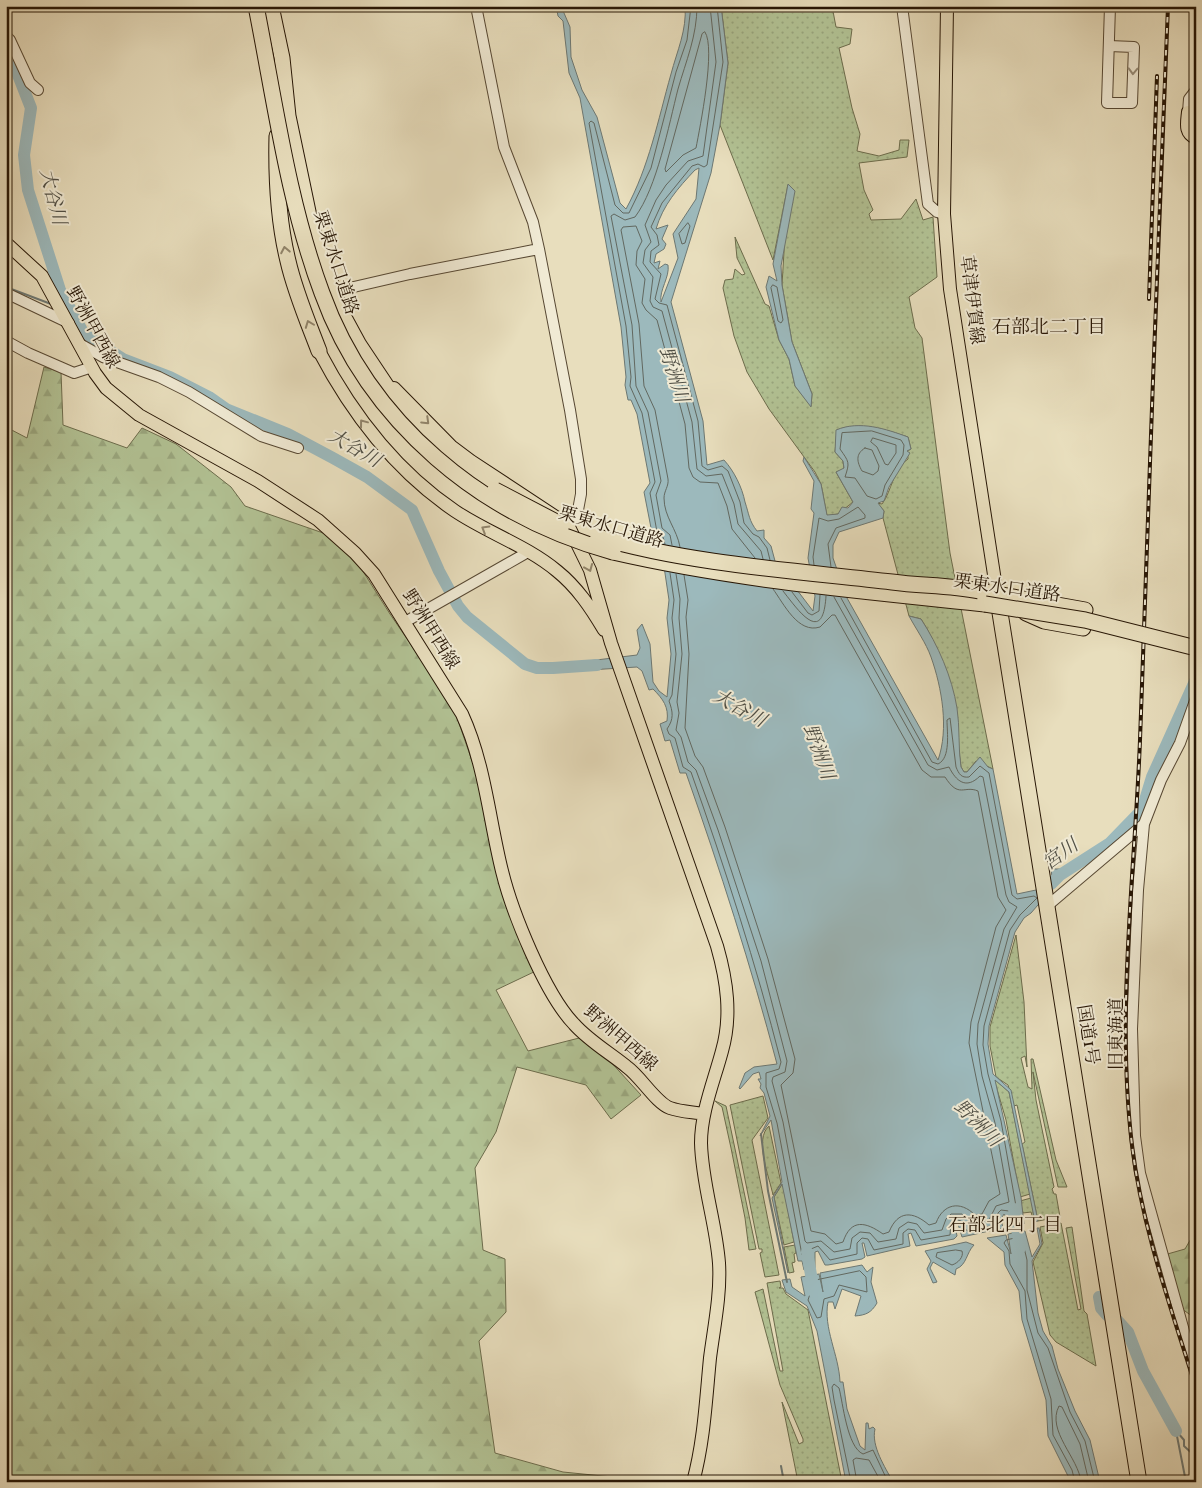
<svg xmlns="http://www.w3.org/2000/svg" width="1202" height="1488" font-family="Vollkorn,'Noto Serif JP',serif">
<defs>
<pattern id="grass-dots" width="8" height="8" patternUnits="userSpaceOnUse" patternTransform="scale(1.25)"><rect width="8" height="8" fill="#b2c294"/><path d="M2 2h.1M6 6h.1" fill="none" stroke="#99a67e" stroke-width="1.8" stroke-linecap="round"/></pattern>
<pattern id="forest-firs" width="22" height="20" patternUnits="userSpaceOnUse" patternTransform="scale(1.25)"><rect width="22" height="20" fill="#b2c294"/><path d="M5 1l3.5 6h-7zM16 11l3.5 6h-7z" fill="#99a67e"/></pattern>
</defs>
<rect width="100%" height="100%" fill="#e8debd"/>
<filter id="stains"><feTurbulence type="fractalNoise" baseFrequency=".004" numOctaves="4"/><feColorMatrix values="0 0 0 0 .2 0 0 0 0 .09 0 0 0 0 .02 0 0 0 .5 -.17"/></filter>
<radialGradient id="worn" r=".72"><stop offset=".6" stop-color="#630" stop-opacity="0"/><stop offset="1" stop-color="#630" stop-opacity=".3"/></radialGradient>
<path fill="url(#grass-dots)" stroke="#6c6c4c" d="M721,6H832L836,27L852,29L850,44L839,48L852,108L860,134L857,151L879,156L899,150L900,140H909L907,157L859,163L864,190L873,210L869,214L871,220L901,219L916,199L923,220L933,217L937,277L909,297L915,328L922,338L950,553L993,769L976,761L967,772H964L961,767C954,716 949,662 921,619L909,616L883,518L884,511L877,503L882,504C892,491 893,468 908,459L907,451L911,449L908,437C887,430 859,421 837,430L835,452L843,461L844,469L836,472L853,502L838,514L827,516L821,484L815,472L769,409L747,372L734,336L723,288L725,280L733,279L735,269L742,275L745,274L737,258L735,237L765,304L769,306L779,340L789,359L795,386L811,406L812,394L792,342L782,285L788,185L773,260L720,125L728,63Z
M1016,935L1024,1002L1027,1067L1025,1056L1021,1058L1028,1087L1032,1089L1031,1059H1033L1056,1160L1067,1187H1058L1033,1072L1036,1100L1054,1187L1052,1189L1054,1194H1056L1060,1217L1038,1221L1022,1144L1025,1142L1017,1105L1014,1106L1008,1085L996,1077L990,1046V1027Z
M994,1079L1009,1092L1030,1194L1020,1197L1006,1120Z
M763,1096L768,1118L752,1140L779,1275L765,1277L760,1253L762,1252V1249H759L730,1105Z
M715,1101L726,1106L756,1249L749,1250L745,1218L731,1148L722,1107Z
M769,1126L781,1183L773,1195C769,1176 754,1139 769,1126Z
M783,1183L794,1242L784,1245L774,1197Z
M1031,1198L1035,1222H1034L1031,1212L1023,1213L1020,1201Z
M1061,1223L1078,1310L1081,1309L1066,1228L1072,1227L1084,1311L1087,1314L1096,1366L1056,1342L1050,1335L1033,1262L1043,1243L1040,1227Z
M795,1245L796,1253L794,1254L795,1262L792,1263L794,1272L789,1273L784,1247Z
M780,1281L781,1287L779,1288H783L786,1294L808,1310L842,1482H798L782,1402L799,1444L803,1442V1439L780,1385L755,1292L763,1289L780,1371H783L767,1283Z"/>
<path fill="url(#forest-firs)" stroke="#6c6c4c" d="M44,367L61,372L63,425L127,448L142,428L176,444L231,487L245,506L329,535L352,554L390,614L453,706L487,804L538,970L496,990L528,1051L587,1036L641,1095L611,1119L586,1085L517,1067L496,1132L475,1168L483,1250L505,1259L506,1312L479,1341L495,1453L563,1472L662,1482H6V427L27,438Z
M1196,1230V1319L1178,1306L1164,1255L1185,1249Z"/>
<path fill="#9cb9bc" stroke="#6d7873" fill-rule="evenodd" d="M556,6H561L570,27L571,57L582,90L597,117L620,203L626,209C649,167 658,120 671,74C677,51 687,30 685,6H721L728,63L720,125L711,173L671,302L703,421L707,465L724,460C734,471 742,487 745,502C749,514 749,521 757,531L764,530V538L771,546L775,561L813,611L815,596L808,558L814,513L811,509L814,481L803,461L804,457L821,484L827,515L838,514L842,507L848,508L853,502L836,472L844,468L843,461L835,452L836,430C860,420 886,429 908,437L911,449L907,451L910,453L889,487L884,501L878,503L884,511L883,518L839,532L833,545V558L847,598L938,760C949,729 942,688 931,657C926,643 916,629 909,616L921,619C938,645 952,677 957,708C960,727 958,747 961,767L964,772H967L980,757L988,767L993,769L1017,894L1036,890L1052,877L1051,869H1060L1064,875L1031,913L1024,918L1015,932L989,1026L988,1044L993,1074L1011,1090L1038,1221L1035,1222L1009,1092L995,1080L1021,1197L1024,1224L1013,1227L1010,1217H1006L1004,1214L1001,1219L1003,1228L962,1237L958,1224L955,1225L957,1236L954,1239L916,1246L911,1233L908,1234L910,1246L867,1256L864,1243H862L865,1257L862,1259L828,1265H825L818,1251L815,1252V1268L804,1270L802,1261H798L782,1184L774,1197L788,1273L772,1198L782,1182L771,1120L760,1136L770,1116L764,1093L760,1088L761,1084L758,1079H761L759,1072L753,1074L740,1089L739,1088L745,1073L754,1067L777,1064C751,966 720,869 686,773H680L670,740L665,741L660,724L667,721C669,707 663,699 653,689L649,690L642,671L637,667L589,670V667L582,668L581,664L588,661L637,655L640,648L637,630L642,624L650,644L653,682L659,691L667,697L671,654L667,618L669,600L660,540L653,538L644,492L650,483L637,414L631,400H628L625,385L626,377L621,327L580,98L569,73L563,21L558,16ZM699,168L696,199L673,234L678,258L661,302C659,290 670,277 668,265L665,264L658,269L660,261L654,263L656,254L664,249L666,244L662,239L668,225L656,229C663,205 678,188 695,170Z
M788,184L795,191L781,266L782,285L792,342L812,394L811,407L795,386L789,359L779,340L766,287L769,276L777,281L773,264Z
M1037,1228H1039L1042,1244L1032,1261L1038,1313L1043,1331L1052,1346L1058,1369L1075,1411L1090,1440L1100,1482H1071L1048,1436L1046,1400L1022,1320L1019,1291L1005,1265L1004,1252L987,1238L1006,1235L1011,1254L1008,1234L1025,1231L1032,1257L1040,1244Z
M966,1242L974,1245C966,1253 967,1265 956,1269L955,1275L933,1262L930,1268L937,1282L933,1283L927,1269L931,1261L925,1251Z
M862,1265L867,1272L873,1267L871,1282L877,1303C871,1313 866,1315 855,1316L861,1296L842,1289L835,1309L833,1302H828C823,1328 839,1355 840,1382H843L847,1409L860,1446L865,1450L866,1423H868L869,1429L873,1427L875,1429C871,1446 885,1467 893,1482H846L817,1331L807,1306L786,1292L782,1280L790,1279L792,1287L805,1296L801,1277L819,1274L823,1292L820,1273Z"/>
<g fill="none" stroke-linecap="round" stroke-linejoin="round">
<path stroke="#626860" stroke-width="1" d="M710,6L716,62L703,156L688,161L666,185L656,200L645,225L651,242L645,250L643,263L653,277L650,301L653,307L662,311L692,422L697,469L706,476L722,474L734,504L738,524L761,551L763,559
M717,6L723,62L707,165L704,167L698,164L692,166L662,203L651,227L657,235L659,245L651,251L650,262L661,274L655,299L659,303L667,305L698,421L702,466L708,470L722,466L728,471L740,502L744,523L753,534L759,537L767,548L770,560
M705,32C716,48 700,127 696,148L683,155L666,172L665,169L702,34Z
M688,223L690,226L685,243L682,244L679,234Z
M773,285L777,287L783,320L781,323L778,321L771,288Z
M872,431L901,440L904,445L903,455L885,485L882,496L876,499L867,496L855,478L845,477C850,462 849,462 840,449L842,433Z
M873,438L896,445V453L888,465L885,464L877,447L871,442Z
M865,448L872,450L879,466L878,471L873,475L862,471C857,462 855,454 865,448Z
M665,544L663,537L657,532L650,493L655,482L642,413L630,386L631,377L626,326L589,123L591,121L594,123L615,205L623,213H629L651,168L676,72L687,40L691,6
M672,545L670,535L662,528L656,495L661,481L648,412L636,386L632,325L611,216L614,214L625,220L635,217C657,188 669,124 678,89C686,61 697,36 697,6
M680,547C677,529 664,517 664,498C664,491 669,486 668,479L655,410L644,386L639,324L621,230L623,227L636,226L642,241L637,251L636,265L645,279L642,303L646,310L657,320L685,424L689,468L693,477L700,482L718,483L727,506L732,529L755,558
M814,565L813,557L819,518L828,521L839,519L858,507L865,515V518L836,528L828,544L831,567
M670,573L674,600L672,618L676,654L672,695L669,701C673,712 674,719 667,729L669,734L675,738L683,767L691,772C725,868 756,964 781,1062L779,1069L766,1073V1087L777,1123L802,1255L808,1258L811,1249L818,1246L830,1260L857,1254V1243L862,1238L868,1239L874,1250L903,1244V1233L908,1229L915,1230L921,1240L950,1235L951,1223L955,1219L961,1221L967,1231L995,1225L998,1213L1001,1210L1017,1212L1001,1121L988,1074L983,1045L984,1026L1010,930L1020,915L1037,898L1034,896L1017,899L1012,895L989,773L980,766L969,777C961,778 959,774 956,767L950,718L947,720C947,732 951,758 938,764L932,762L841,598
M676,574L680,599L679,618L682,654L677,702L679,713L676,730L681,737L688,762L696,770L718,830L761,961L787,1061L785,1072L773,1077L772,1081L783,1122L805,1241L807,1243L821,1241L834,1252L850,1249L852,1238L860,1232L870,1233L878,1242L896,1239L899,1228L908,1222L917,1224L924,1233L942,1230L946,1219L951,1214H962L972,1224L989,1220L996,1206L1009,1202L995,1123L982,1076L977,1044L978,1024L1004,929L1017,907L1009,902L1006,895L983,777L980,776C966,790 956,781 949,767L937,770L928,765L834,597
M684,575L688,600L686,617L689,654L685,728L695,756L703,767L725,827L768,959L795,1059L793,1073L781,1085L811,1231L825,1234L836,1244L843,1242C851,1218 866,1222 883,1234L889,1232C898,1210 913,1211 929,1225L936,1223C943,1204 960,1200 975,1215L982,1214L989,1201L1000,1194L969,1043L971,1022L996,927L1006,910L998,897L978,791C964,785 959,799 945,777H931L922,770L835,615H832L820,627C798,634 784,604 773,589
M783,591C798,610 823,647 826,596
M792,592L808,613L812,615L819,611L820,595
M956,1250L962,1251C964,1257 958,1263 952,1265L936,1257L937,1253Z
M860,1271L866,1277L867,1292L839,1285L834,1296L824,1299L821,1317L817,1318L808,1300L810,1294L808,1282Z
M851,1482L834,1400L832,1387L834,1384L839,1388C843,1403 847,1447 863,1454L873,1450L888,1482
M857,1482L853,1460L856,1458L869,1460L881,1482
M1075,1482L1072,1470L1053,1435L1051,1399L1027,1319L1025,1291L1010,1264L1009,1251L1004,1243L1006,1240L1019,1237L1022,1239L1027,1260V1290L1038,1333L1048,1348L1070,1412L1085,1441L1095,1482
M1081,1482C1079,1458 1046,1431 1059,1406L1062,1407L1080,1444L1089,1482"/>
<path stroke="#6d7873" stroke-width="2" d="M6,287L51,304
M761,1134L768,1191L787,1282
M1176,1431L1186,1482
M1178,1433L1184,1440V1446L1196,1457
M781,1466L784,1482"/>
<path stroke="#9cb9bc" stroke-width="12" d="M6,44L31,108L24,155L28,190L60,290L84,334L123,359L170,377L209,397L226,409L288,434L333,458L367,477L412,510L439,571L458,606L467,617L525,664L537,668H553L597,665
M1051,884L1060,875L1110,843L1142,810L1152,777L1196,679
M1014,1209L1020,1248
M807,1252L814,1292
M1099,1297L1101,1308L1107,1315
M1117,1320L1128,1332L1143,1371L1176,1431"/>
<g stroke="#574833" stroke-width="12">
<path id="minor" d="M476,6L504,147L533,222L539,249L570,410L581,479V494L578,510L573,520L568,525
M902,6L928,204L937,212L944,214
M6,36L10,40L30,83L38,90
M1109,46L1134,47L1132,103H1107L1110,6
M1188,112L1189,99L1196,90
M332,292L410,274L539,249
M6,293L69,323
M6,341L28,353L74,373L92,367
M80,344L103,357L159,377L189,392L261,436L298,448
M1196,441V485
M1196,592V612
M405,622L528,552
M1196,698L1180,743L1161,780L1144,824L1138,890L1132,1029L1135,1136L1140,1173L1196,1374
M1046,907L1144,824"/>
</g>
<g stroke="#271605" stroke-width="14">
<path id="major" d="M947,6L944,214L950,289L997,594
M1188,112C1187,123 1184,133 1196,138
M6,243L42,276L95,373L106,388L139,415L258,481L318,520L355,553L374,574L462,714C485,764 489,819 502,871C512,912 545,994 574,1024C589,1041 610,1053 627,1067C641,1077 656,1103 670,1108C681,1112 694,1112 704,1114
M319,351C352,414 396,471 455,511C488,533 527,546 557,571C577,587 591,608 604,630
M394,388L451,446L471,461L568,525L590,570L611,643L717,946C727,981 732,1016 722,1051C714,1081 701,1112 701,1143C702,1184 716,1223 719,1263C721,1294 714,1327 710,1358C706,1399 704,1442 693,1482"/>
</g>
<g stroke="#271605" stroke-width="17">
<path id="highway" d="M271,6L282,58L288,116L311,226L340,310L359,345L407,417L442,451L495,490
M277,136C276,178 278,220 288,261C295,292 308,322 319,351
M613,552C735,580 860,591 985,604
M979,591L1085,610
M997,594L1139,1482
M1026,613L1044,621L1083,628"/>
</g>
<use href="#minor" stroke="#f0ead4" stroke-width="10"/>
<use href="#major" stroke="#e8debd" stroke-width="12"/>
<use href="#highway" stroke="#e8debd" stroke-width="15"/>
<g stroke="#271605" stroke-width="4">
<path id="rail" d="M1168,6C1157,251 1149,495 1140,740C1135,871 1116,1014 1132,1145C1142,1228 1171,1308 1196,1388
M1149,299L1157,76"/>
</g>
<use href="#rail" stroke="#f0ead4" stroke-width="2" stroke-dasharray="5.5" stroke-linecap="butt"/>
<g stroke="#271605" stroke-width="17" stroke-linecap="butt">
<path id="highway-bridge" d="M256,6C275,102 288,202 322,293C369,423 482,516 613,552
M495,490L562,525
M598,537C689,564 798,571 892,582C921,586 950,585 979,591
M985,604L1085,620L1196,648"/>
</g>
<use href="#highway-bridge" stroke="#e8debd" stroke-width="15"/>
</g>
<defs><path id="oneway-chevron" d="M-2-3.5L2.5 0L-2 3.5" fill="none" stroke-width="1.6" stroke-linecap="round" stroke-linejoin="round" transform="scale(1.25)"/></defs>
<use stroke="#968b77" href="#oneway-chevron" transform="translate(1133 71) rotate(92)"/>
<g stroke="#91846a">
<use href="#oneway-chevron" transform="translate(285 250) rotate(-101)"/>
<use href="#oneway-chevron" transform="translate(309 324) rotate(-111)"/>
<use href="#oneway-chevron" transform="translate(426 421) rotate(44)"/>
<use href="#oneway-chevron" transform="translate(363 423) rotate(-127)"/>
<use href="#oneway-chevron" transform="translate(485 529) rotate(-149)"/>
<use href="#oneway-chevron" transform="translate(589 568) rotate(67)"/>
</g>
<g text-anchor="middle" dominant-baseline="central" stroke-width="4" stroke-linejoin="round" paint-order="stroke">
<g font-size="18" fill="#271605" stroke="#f0ead4">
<text transform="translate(335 263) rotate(72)">栗東水口道路</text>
<text transform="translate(971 300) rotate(83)">草津伊賀線</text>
<text transform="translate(92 328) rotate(61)">野洲甲西線</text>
<text transform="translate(611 528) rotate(16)">栗東水口道路</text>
<text transform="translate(1007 589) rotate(8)">栗東水口道路</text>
<text transform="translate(430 630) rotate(58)">野洲甲西線</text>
<text transform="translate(1117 1034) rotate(-90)">旧東海道</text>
<text transform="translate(1087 1035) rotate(81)">国道1号</text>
<text transform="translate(620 1039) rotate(41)">野洲甲西線</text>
</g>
<g font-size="19" font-style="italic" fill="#504f45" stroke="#f0ead4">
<text transform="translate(52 197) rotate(76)">大谷川</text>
<text transform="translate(673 375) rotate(72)">野洲川</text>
<text transform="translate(354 449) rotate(30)">大谷川</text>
<text transform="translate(739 709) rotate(29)">大谷川</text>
<text transform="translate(818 752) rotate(70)">野洲川</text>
<text transform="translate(1061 855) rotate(-36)">宮川</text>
<text transform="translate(977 1124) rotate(45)">野洲川</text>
</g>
<g font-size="19" fill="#271605" stroke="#f0ead4">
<text x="1049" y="328">石部北二丁目</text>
<text x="1005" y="1226">石部北四丁目</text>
</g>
</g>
<rect width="1202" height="1488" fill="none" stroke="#e8debd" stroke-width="25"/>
<rect x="8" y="8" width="1187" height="1473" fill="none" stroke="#271605" stroke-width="2.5"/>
<rect x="12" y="12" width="1177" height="1463" fill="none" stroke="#271605"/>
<rect width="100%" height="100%" filter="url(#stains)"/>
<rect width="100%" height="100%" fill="url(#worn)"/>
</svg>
